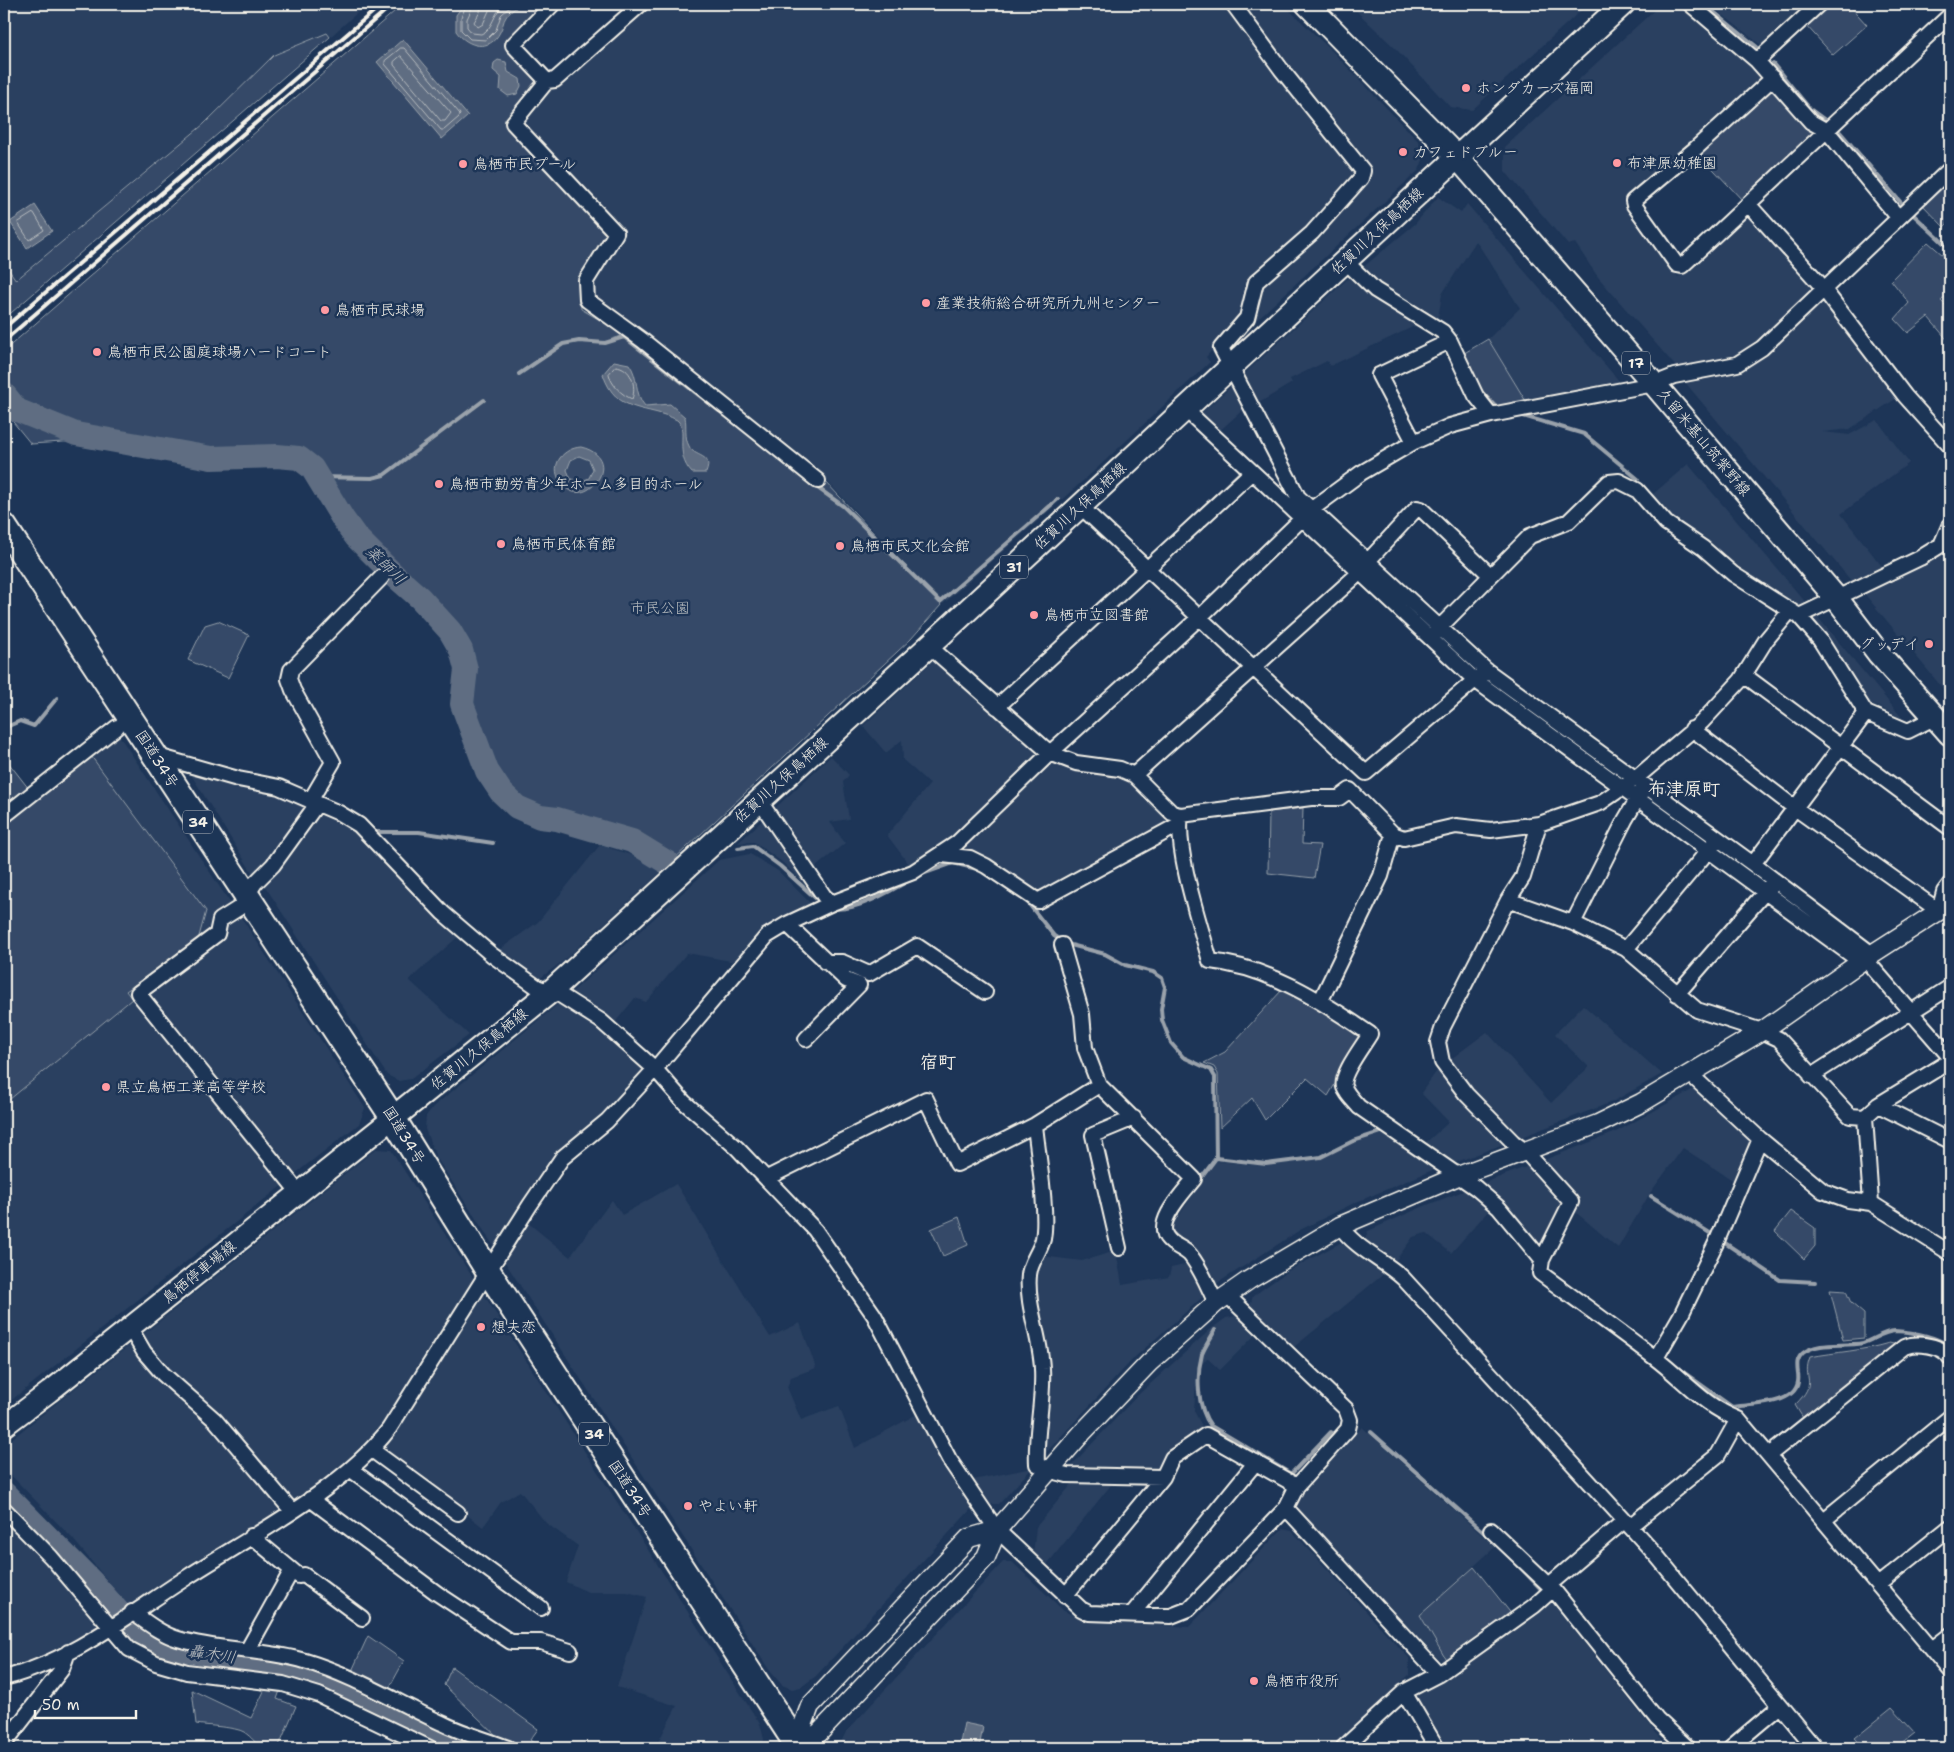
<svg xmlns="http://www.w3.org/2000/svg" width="1954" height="1752" font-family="'Shantell Sans','Klee One',sans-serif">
<rect width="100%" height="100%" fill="#1d3557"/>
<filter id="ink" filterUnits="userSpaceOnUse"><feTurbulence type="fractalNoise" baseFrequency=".02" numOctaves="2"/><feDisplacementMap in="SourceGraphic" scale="10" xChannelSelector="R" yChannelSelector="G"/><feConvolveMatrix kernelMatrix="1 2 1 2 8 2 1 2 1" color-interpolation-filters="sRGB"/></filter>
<g filter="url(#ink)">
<path fill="#2a4060" d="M4,4H367L330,37L327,33L274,55L204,124L16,280L4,271Z
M649,4H1227L1356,170V176L1306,228L1253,277L1246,311L1206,357L1210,362L1093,472L943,604L825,479L593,295L589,283L624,231L519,125L550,85L559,84Z
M1239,4H1283L1332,51L1421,144L1425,155L1419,170L1251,325L1267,278L1329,222L1373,171L1286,70Z
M1349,4H1588L1472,110L1450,107L1397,50Z
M1661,4H1680L1761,72L1760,83L1689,147L1623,200L1678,277L1749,211L1816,286V291L1758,343L1729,359L1677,368L1598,277L1575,243L1568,245L1505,171V147Z
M1709,4H1808L1762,46Z
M1438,197L1461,213L1467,204L1619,381L1617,385L1527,403L1488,339L1520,308L1476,241L1442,294L1437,325L1379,288L1361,269L1415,224Z
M1353,274L1419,324L1330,366L1327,361L1290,379L1292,383L1257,404L1242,376Z
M1823,301L1900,396L1850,429L1823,432L1849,435L1877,420L1909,463L1841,514L1884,569L1853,583L1684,381L1746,367Z
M1234,384L1246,407L1216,434L1198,416Z
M1688,464L1807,604L1798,605L1736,566L1707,539L1665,512L1652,495Z
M1943,551L1950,560V697L1863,592Z
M1816,615L1903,719L1881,708L1866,703L1811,617Z
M934,660L1042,757L948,844L911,867L887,835L930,784L903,760L902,740L886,753L863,726Z
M116,731L233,907L213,932L133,990L284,1184L4,1406V822Z
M831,756L849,775L843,782L849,819L830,822L845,843L811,871L771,812Z
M1052,759L1072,769L1110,772L1127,778L1171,821L1040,894L956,850Z
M190,773L232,785L268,790L305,805L304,813L255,877Z
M321,809L355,827L461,934L409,980L469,1035L411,1079L399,1081L387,1075L263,883Z
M765,818L819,898L782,862L754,842L738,843Z
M600,845L631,855L661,872L563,961L535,982L496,952L538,922Z
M750,854L778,871L813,906L736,962L687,953L646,1002L635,998L612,1026L571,998V993L719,860Z
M239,914L365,1108L359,1124L291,1177L142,994L225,922Z
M562,1001L598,1024L649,1069L605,1117L555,1156L495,1248L436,1157L425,1129L426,1116L433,1107Z
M1583,1005L1662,1074L1612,1102L1449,1165L1422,1146L1449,1122L1421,1093L1439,1068L1487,1032L1551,1103L1589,1067L1555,1034Z
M1699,1086L1755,1141L1737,1183L1683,1148L1650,1193L1618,1248L1565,1203L1534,1263L1489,1210L1451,1253L1426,1233L1413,1237L1396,1260L1365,1240L1368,1231L1422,1207L1614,1133Z
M1383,1134L1435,1169L1354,1203L1300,1230L1216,1284L1204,1260L1193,1246L1175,1233L1172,1226L1216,1161L1266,1166L1321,1159L1354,1141Z
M376,1149L391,1150L473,1278L468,1290L385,1422L350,1461L322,1483L128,1605L72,1538L4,1468V1445Z
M676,1184L770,1337L800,1323L816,1368L791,1377L787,1387L801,1420L839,1406L855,1448L919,1413L973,1507L816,1676L801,1687L792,1689L782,1685L770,1671L505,1262L527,1222L570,1257L612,1200L622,1215Z
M1342,1242L1385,1273L1294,1347L1250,1306L1253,1296L1288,1271Z
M1116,1251L1122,1285L1169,1277L1171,1268L1193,1263L1206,1294L1135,1357L1039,1460L1032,1288L1041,1256L1082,1261Z
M484,1295L760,1724L764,1739L762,1748H655L677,1706L617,1687L647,1597L627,1592H588L566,1582L578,1546L546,1523L520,1491L501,1502L483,1527L383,1451L476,1301Z
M1236,1316L1255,1335L1220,1370L1207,1358L1197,1370L1194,1411L1204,1430L1160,1470H1123L1044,1568L1033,1555L1036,1527L1076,1479L1072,1465L1138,1395L1211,1329L1226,1318Z
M1362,1427L1495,1547L1420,1615L1448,1663L1437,1658L1296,1507V1498Z
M1032,1468L999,1504H989L968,1481Z
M4,1513L103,1625L43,1660L4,1671Z
M1282,1529L1292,1531L1409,1658V1675L1330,1748H838L846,1732L1003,1562H1012L1064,1611L1081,1619L1189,1627Z
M1549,1599L1649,1725L1669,1747L1443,1748L1414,1700V1694Z"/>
<path fill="#354a67" stroke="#949ea8" d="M403,4H548L507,45L540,78L507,122L604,225L608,237L580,281L581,309L639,343L820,488L825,481L941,605L911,639L672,861L629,835L532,806L512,798L501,789L490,772L471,710L474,661L465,643L421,594L370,545L347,516L313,463L298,454L206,451L91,431L21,406L10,394L4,374L5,350Z
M1828,4H1848L1867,25L1833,55L1805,24Z
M327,33L330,37L4,319V271L7,267L16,280L204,124L274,55Z
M1774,89L1804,124L1814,130L1813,135L1743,201L1700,155L1770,90Z
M1950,174V221L1944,227L1920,202Z
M1928,242L1950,261V291L1941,301L1950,310V343L1928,317L1908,333L1895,319L1909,303L1891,280Z
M1488,339L1527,403L1496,409L1475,388L1461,355Z
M9,417L78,441L31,444Z
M218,621L249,635L228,678L188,660L205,625Z
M91,756L206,911L198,940L126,991L132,999L4,1104V827Z
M8,762L29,789L4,809V765Z
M1303,808L1302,844L1320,845L1314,878L1268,873L1269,812Z
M1282,990L1308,999L1364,1035L1328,1096L1307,1078L1265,1120L1252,1098L1220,1128L1218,1074L1214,1067L1204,1063L1225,1052Z
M1791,1211L1815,1228V1246L1804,1259L1775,1231Z
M959,1217L968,1245L943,1256L931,1229Z
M1830,1290L1846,1291L1851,1303L1864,1314V1338L1843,1340Z
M1889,1343L1898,1345L1803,1418L1795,1405C1820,1380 1801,1380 1810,1357C1836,1352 1862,1351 1889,1343Z
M1474,1567L1513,1616L1448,1663L1420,1615Z
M368,1636L404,1661L387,1692L351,1673Z
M452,1667L538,1729L530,1740L540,1748L501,1740L444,1685Z
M267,1685L281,1688L277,1699L296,1706L278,1748C252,1748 261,1744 244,1732C236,1727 207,1726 196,1724L192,1690L251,1718Z
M1892,1708L1915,1733L1896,1748H1864L1855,1738Z"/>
<path fill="#5e6d82" stroke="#9aa2ab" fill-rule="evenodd" d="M464,4H521C516,8 509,12 506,17C503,21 503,27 500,32C490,53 467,47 456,31V15Z
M403,39L468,116L442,139L377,62Z
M498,60L506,62L508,72L520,79L521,86L517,94L508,96L500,90L501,77L493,70L494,63Z
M35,205L52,231L27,248L10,222Z
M614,361L629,364C639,377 634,394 645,406L670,404L685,417C687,426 684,437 689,446C694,458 714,453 706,473H692C673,453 689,430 677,420C648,405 616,415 603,374Z
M581,447C629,458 582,517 560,481C549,464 564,448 581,447ZM579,456L589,460L593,469L589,478L580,482L571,479L567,470L571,460Z
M964,1723L983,1727L979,1748H959Z"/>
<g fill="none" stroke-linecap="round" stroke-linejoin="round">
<path stroke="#b8bcbf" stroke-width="1" d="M467,4L461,17V30L470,39L486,40L496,30L501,15L513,4
M474,4L467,19V27L472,33L481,34C493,30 493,13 504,4
M481,4L480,12L474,22L478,27L483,24L492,4
M401,48H404L460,114L459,117L444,130H441L385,64V61Z
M401,56L451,113L445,121H441L394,65V62Z
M34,213L44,230L29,240L18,223Z
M616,366C631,367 637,386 632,399C622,395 611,385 609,374Z"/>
<path stroke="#9aa2ab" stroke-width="4" d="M1704,4L1757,47
M1773,64L1810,109L1825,120
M1840,132L1903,205L1950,249
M519,374L563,344L579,341L605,343L624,337L719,411
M1479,389L1496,407
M1520,415L1584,434L1638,479
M317,477L372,478L384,475L484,400
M815,486L843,506L940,602L1058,499
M1280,488L1293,500
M1193,517L1243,470
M1488,680L1510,696
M1548,723L1578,746
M4,728L20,721L34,726L57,698
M1590,754L1617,775
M1647,797L1709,842
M371,832H419L493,843
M738,848L753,846L780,866L822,904
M1718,848L1766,883
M922,874L953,863L977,869
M1775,890L1802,910
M1025,899L1054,936L1067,944L1105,954L1125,965L1153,972L1162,978L1165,987L1161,1009L1162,1020L1171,1043L1183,1057L1211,1070L1215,1077L1216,1158L1199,1181
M830,908C854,913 891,891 911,879
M1921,1013L1950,1045
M1216,1158L1266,1164L1321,1157L1353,1141L1384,1131L1387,1133
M1651,1196L1713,1235
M1171,1224L1177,1214
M1170,1231L1184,1243
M1722,1241L1780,1280L1815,1282
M1547,1269L1565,1283
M1215,1330C1211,1338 1205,1346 1202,1354C1196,1377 1197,1407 1211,1426L1291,1474L1331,1432
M1676,1367L1732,1407C1753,1404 1803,1406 1798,1374C1797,1365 1796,1359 1803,1353C1819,1341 1844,1347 1863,1343C1873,1340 1884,1331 1895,1331C1914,1332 1934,1336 1950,1346
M1371,1432L1490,1538
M1517,1564L1543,1591
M1551,1598L1562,1611
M1644,1714L1652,1724"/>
<path stroke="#5e6d82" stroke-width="24" d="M4,394L17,410L76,434L211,458L277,456L299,458L312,468L343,519L356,537L396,577L420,598L450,631L461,650L466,669L462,704L487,771L501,792L517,807L540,817L557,819L632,841L668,863
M4,1493L92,1582L137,1633L164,1647L279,1664L465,1748"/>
<g stroke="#f4f1e8" stroke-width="18">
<path id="minor" d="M641,4L555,80L547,81L513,123L616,233L586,281L587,300L642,340L818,481
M1233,4L1281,69L1363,171L1361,178L1312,233L1256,282L1247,318L1221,348L1298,497L1486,670L1753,864L1872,954
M1690,4L1757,61L1811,122L1827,131L1898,217
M1757,61L1819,4
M1773,78L1695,149L1633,201L1634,205L1677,265L1682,266L1950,15
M547,81L513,45L553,4
M1748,204L1819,283L1905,396L1950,446
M1345,261L1375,290L1443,332L1450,341L1476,396L1491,415
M1185,409L1475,680L1861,962
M1414,442L1379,375L1450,341
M1080,506L1366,773L1481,675
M1368,561L1417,508L1421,509L1490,575
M1799,616L1920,558L1941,545L1950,524
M1434,633L1530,536L1569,521L1609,482L1619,481L1637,490L1666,523L1703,548L1733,574L1799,616L1820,640L1866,713L1908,731L1936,717
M929,646L1050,753L1076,763L1120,769L1134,775L1172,813L1181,815L1311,798H1339L1350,790L1393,834L1404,838L1456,826L1491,830L1539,824L1600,803L1635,779L1702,722L1741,680L1766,640L1790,611
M1744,675L1950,828
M997,707L1252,472
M1692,729L1795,808L1939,911L1944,892L1950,884
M154,755L238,779L279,787L339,813L359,825L443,913L492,955L537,987L560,995L601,1021L655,1069L684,1102L737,1148L815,1230L874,1315L949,1459L980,1505L997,1530L1081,1609L1089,1613L1171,1616L1189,1609L1286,1508L1297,1486L1348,1429L1350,1420L1346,1409L1227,1295
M1134,775L1366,567
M759,800L824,896L832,903
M310,801L333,762L293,690L289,679L291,670L382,577
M1181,815C1175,851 1200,924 1210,961C1269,967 1322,1001 1370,1034C1363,1046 1340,1075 1344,1087C1347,1095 1354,1101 1359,1107L1476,1188L1499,1208L1542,1260
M4,816L117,727
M1539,824L1523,877L1508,900L1573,923L1626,949L1697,1010L1762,1031L1779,1039L1850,1116L1865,1117L1878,1105L1950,1061
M942,855L970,858L986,866L1038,901L1180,824
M1753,864L1866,713
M1508,900L1443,1027L1438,1042L1442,1062L1466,1094L1513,1142L1525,1151L1571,1202L1542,1260L1540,1273C1578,1301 1617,1329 1655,1358C1683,1379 1705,1407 1738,1419L1950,1671
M1573,923L1625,820L1642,791
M787,924L846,980L859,985L806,1039
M1062,945L1082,1014L1085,1048L1099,1085
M1626,949L1713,845
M1865,959L1950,1057
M825,962H842L869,974L917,946L985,992
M1677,994L1771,885
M1321,1000L1381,876L1393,834
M1690,1074L1760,1139L1823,1191L1848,1200L1871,1203
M1811,1076L1950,987
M1878,1105L1950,1141
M1865,1117L1871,1203L1950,1253
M1035,1125C1038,1156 1048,1212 1043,1239C1040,1252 1030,1262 1029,1275C1026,1306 1041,1338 1042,1369C1044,1401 1035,1433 1037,1464L1051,1471L1067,1475L1163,1477
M767,1178L926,1099L957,1164L1035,1125L1099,1085L1194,1179C1184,1192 1153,1223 1168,1239C1173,1246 1184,1248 1190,1255C1202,1270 1208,1287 1216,1303
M299,1193L138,993L217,934L220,920L239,908L255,883L273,865L317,804
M1340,1226C1355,1248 1383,1260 1403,1278L1656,1555L1815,1748
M1119,1248L1093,1135L1134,1118
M130,1328L144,1352L163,1374L215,1420L292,1511
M1656,1358L1681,1315L1716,1243L1760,1139
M372,1450L458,1513
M1769,1455L1904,1347C1916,1342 1943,1345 1950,1358
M350,1469L541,1608
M310,1499L438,1594L511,1642H541L570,1651
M1286,1508L1439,1674
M4,1509L51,1557L129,1649L156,1663L187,1672L283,1684L319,1695L430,1748
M1824,1520L1950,1417
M1630,1526L1718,1455L1738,1419
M1491,1530L1549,1585
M251,1536L299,1576L304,1575L362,1618
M1879,1584L1950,1527
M1553,1589L1657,1719L1688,1748
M1065,1596L1163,1477L1172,1458L1206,1435L1297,1486
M132,1612C146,1622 161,1634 178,1639C219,1651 264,1649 305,1661C355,1676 398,1703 444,1724C465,1734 487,1740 508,1748
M1132,1614L1256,1462
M248,1649L292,1570
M1932,1649L1950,1635
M4,1678C72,1661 131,1613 189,1576C253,1535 343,1489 389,1429L530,1205L562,1158L607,1121L655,1069L767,936L787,924L832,903L913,872L957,843L1050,753L1200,617L1312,509L1361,473L1414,442L1450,426L1491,415L1654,384L1674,376L1737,364L1762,348L1950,169
M1404,1692L1437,1748
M4,1744L62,1669L68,1652
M1343,1748L1404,1692L1439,1674L1534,1606L1553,1589L1549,1585L1624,1521
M1730,1748L1780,1706"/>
</g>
<g stroke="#f4f1e8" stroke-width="21">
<path id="tertiary" d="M796,1744L810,1706L969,1538L997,1530
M792,1748L796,1744L819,1733L986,1557L997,1530L1082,1433L1149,1363L1216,1303L1249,1280L1340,1226L1458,1176L1598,1124L1641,1103L1762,1031L1872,954L1950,904"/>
</g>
<g stroke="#f4f1e8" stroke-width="24">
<path id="secondary" d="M4,1426L49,1392L393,1118"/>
</g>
<g stroke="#f4f1e8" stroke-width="26">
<path id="primary" d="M1307,4L1457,157L1654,384L1837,599L1879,654L1950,734
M393,1118L550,992L929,646L1623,4"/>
</g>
<g stroke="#f4f1e8" stroke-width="28">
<path id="trunk" d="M4,526L393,1118L488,1271L799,1748"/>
</g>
<use href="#minor" stroke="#1d3557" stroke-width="14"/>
<use href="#tertiary" stroke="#1d3557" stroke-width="18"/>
<use href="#secondary" stroke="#1d3557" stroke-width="20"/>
<use href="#primary" stroke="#1d3557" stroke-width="22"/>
<use href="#trunk" stroke="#1d3557" stroke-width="24"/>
<path stroke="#f4f1e8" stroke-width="4" d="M4,328L374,11
M4,341L393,4"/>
</g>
</g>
<g fill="#ff9aa2" stroke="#1d3557" stroke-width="2">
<circle cx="1466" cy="88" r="5"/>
<circle cx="1403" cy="152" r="5"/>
<circle cx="1617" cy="163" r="5"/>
<circle cx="463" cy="164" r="5"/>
<circle cx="926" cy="303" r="5"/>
<circle cx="325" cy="310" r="5"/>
<circle cx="97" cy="352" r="5"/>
<circle cx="439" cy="484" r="5"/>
<circle cx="501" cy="544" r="5"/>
<circle cx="840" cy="546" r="5"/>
<circle cx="1034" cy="615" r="5"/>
<circle cx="1929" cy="644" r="5"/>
<circle cx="106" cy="1087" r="5"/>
<circle cx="481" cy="1327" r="5"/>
<circle cx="688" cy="1506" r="5"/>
<circle cx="1254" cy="1681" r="5"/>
</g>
<g text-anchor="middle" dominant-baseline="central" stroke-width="5" stroke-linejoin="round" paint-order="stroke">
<g fill="#1d3557" stroke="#b4b9bc" stroke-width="1">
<rect x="1622" y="351.5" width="28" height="23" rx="4"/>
<rect x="1000" y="555.5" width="28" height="23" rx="4"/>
<rect x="183" y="810.5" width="30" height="23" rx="4"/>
<rect x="579" y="1422.5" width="30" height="23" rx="4"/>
</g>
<g font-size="14" font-weight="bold" fill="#f4f1e8">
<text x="1636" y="363">17</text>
<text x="1014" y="567">31</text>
<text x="198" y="822">34</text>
<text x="594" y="1434">34</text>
</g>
<g font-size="15" fill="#f4f1e8" stroke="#1d3557" text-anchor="start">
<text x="1476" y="88">ホンダカーズ福岡</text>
<text x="1413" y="152">カフェドブルー</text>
<text x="1627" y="163">布津原幼稚園</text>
<text x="473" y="164">鳥栖市民プール</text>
<text x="936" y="303">産業技術総合研究所九州センター</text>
<text x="335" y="310">鳥栖市民球場</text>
<text x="107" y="352">鳥栖市民公園庭球場ハードコート</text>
<text x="449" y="484">鳥栖市勤労青少年ホーム多目的ホール</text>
<text x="511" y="544">鳥栖市民体育館</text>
<text x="850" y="546">鳥栖市民文化会館</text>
<text x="1044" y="615">鳥栖市立図書館</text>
<text x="1919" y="644" text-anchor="end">グッデイ</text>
<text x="116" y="1087">県立鳥栖工業高等学校</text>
<text x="491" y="1327">想夫恋</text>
<text x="698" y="1506">やよい軒</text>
<text x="1264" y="1681">鳥栖市役所</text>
</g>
<g font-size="15" fill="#f4f1e8" stroke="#1d3557">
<text transform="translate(1377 231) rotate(-43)">佐賀川久保鳥栖線</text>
<text transform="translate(1704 442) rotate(50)">久留米基山筑紫野線</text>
<text transform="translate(1080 506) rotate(-43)">佐賀川久保鳥栖線</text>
<text transform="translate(157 759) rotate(57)">国道34号</text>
<text transform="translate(781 780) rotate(-42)">佐賀川久保鳥栖線</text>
<text transform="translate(479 1049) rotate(-39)">佐賀川久保鳥栖線</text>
<text transform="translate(404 1135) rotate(58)">国道34号</text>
<text transform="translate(199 1272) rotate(-39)">鳥栖停車場線</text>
<text transform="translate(630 1489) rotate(57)">国道34号</text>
</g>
<g font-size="15" fill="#bbbfc1" stroke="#1d3557">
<text x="660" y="608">市民公園</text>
</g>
<g font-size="16" font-style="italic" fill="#c0c3c4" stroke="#1d3557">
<text transform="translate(386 565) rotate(44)">薬師川</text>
<text transform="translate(212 1654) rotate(8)">轟木川</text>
</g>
<g font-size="18" font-weight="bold" fill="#f4f1e8" stroke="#1d3557">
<text x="1684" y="789">布津原町</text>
<text x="938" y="1062">宿町</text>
</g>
</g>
<rect width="1954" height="1752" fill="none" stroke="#1d3557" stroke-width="20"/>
<rect x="10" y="10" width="1934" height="1732" fill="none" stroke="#f4f1e8" stroke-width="2" filter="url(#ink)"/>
<path d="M35 1710v8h101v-8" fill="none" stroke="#f4f1e8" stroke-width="2.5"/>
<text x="42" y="1710" font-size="15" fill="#f4f1e8" stroke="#1d3557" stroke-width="4" paint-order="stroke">50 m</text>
</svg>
